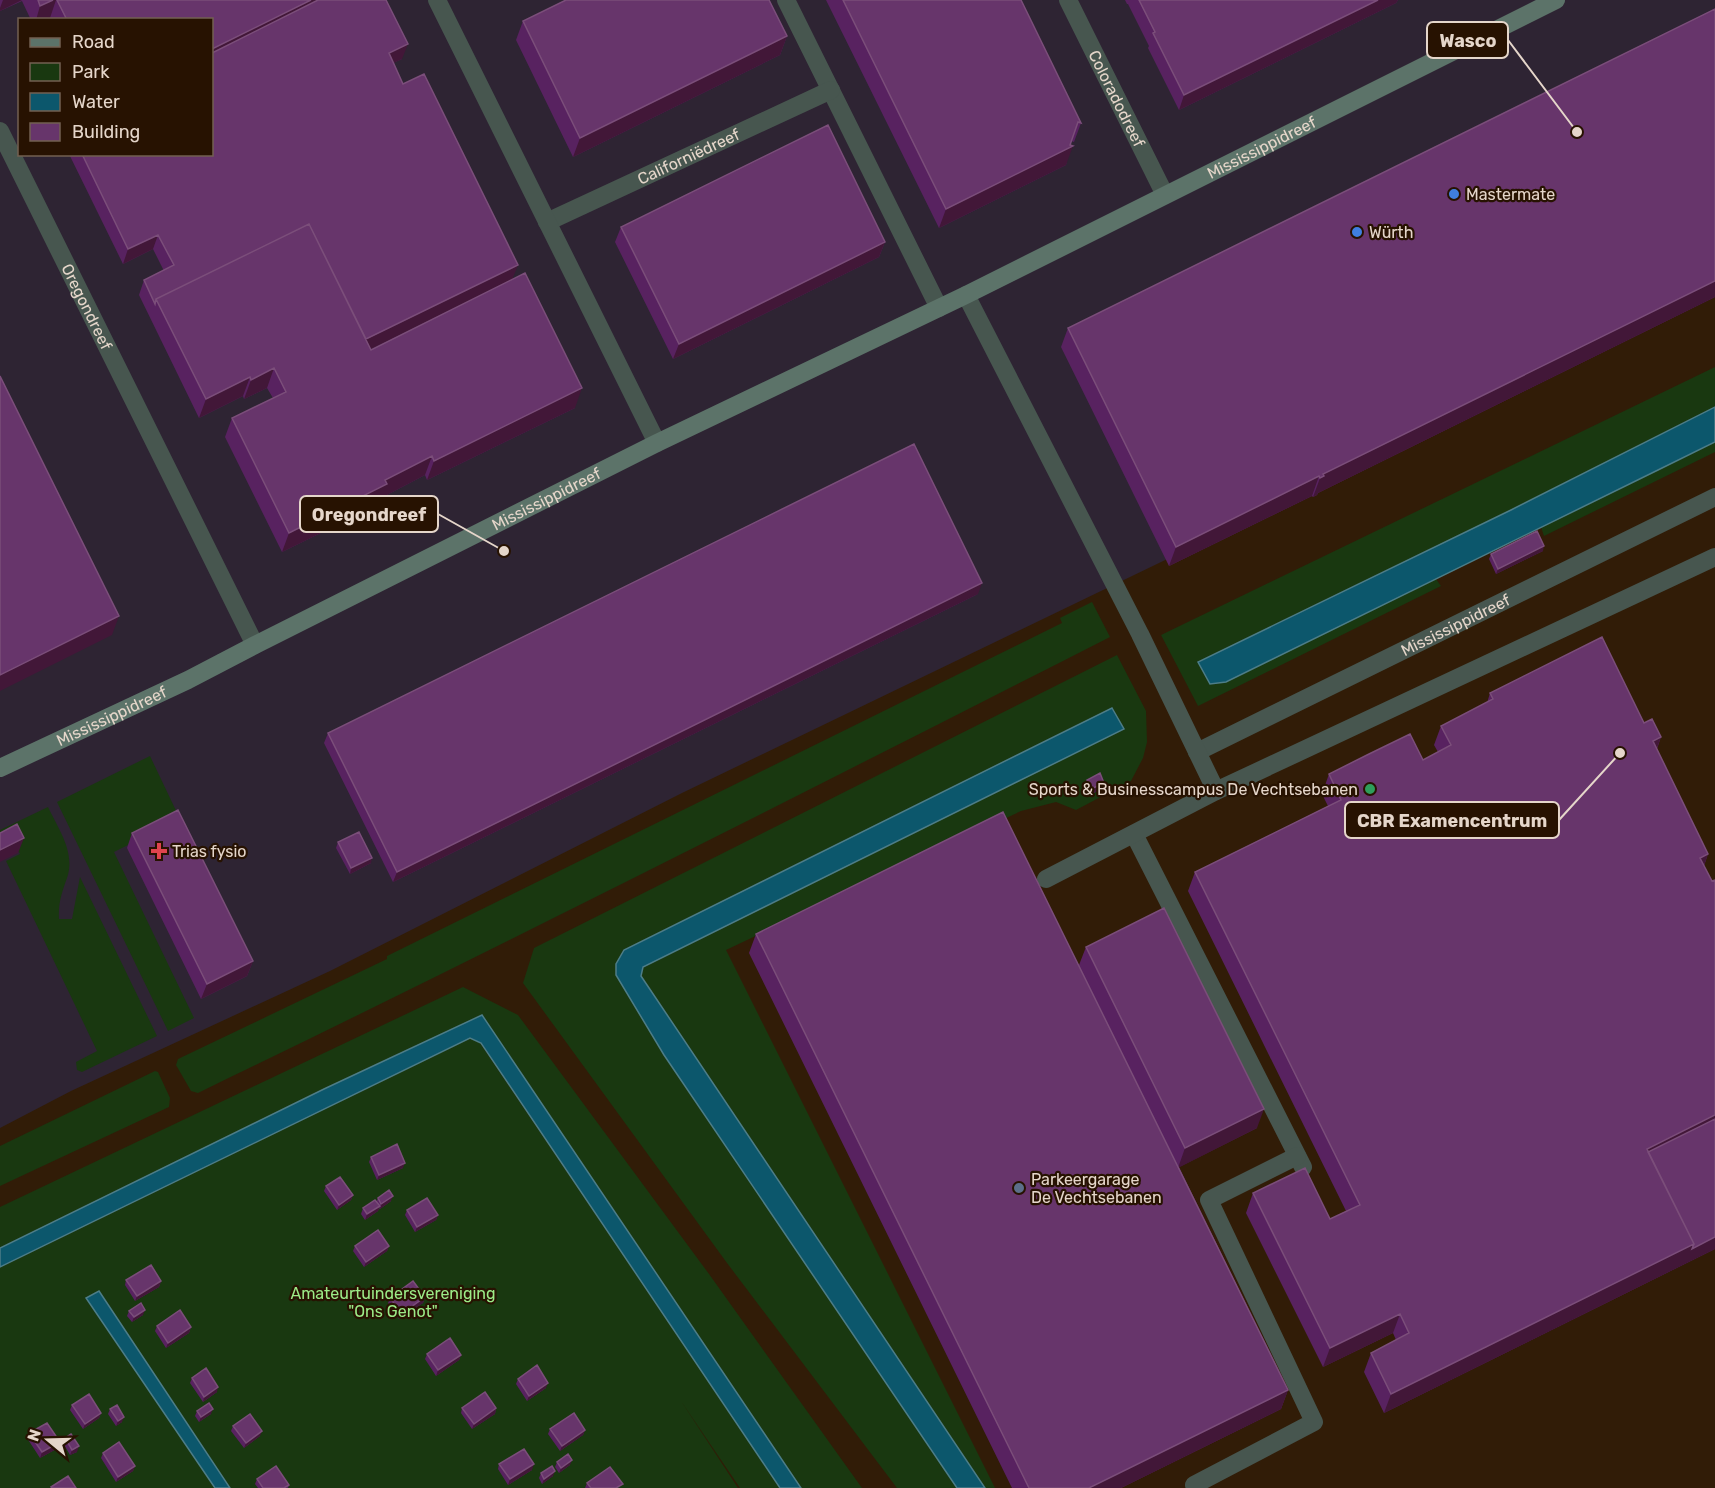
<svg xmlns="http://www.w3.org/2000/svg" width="1715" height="1488" font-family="Rubik,sans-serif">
<rect width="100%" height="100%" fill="#311c07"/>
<path fill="#2e2433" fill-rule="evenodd" d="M0,0H1715V295L682,793L330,971L71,1091L0,1128ZM20,20H212V154H20Z"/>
<path fill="#193810" d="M1715,367V407L1511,510L1198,662L1203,672L1226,682L1436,579L1441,586L1198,706L1161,635Z
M1715,442V452L1544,536L1541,527Z
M1092,602L1110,637C807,791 504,945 198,1093L191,1091L176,1065L178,1059L387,959V956L1062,623L1060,618Z
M1117,655L1146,711L1147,742L1143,758L1131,781L1076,810L1056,802L1021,811L726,950L995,1488H985L641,976L643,967L1123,729L1112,708L624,950L616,964V975L664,1055L957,1488H897L727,1263L523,983L534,948Z
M150,756L180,819L114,852L194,1018L168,1031L57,802Z
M48,807C58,828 76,853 67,878C62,892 58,903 59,919H72L80,877L157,1036L82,1072L77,1070L76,1062L97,1051L6,861L20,854L12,839L0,844V830Z
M463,987L518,1015L709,1274L862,1488H801L482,1015L324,1089L0,1248V1207Z
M470,1038L480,1043L780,1488H740L681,1401L738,1488H0V1267Z
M155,1071L158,1072L170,1098L169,1107L0,1186V1146Z"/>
<path fill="#0c576c" stroke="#4d7d88" stroke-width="1.5" d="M1715,407V442L1658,470L1226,682L1210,684L1198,662L1511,510Z
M1112,708L1124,729L643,967L641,976L985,1488H957L664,1055L616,975V964L624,950Z
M482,1015L801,1488H780L481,1043L470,1038L0,1267V1248L324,1089Z
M99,1291L230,1488H215L86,1298Z"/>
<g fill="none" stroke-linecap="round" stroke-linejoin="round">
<g stroke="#47564f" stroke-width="18">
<path d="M786,0L939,308"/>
<path id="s1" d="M547,222L831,90"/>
<path id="s2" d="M1197,752L1715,497"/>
<path d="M1134,834L1303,1167"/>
<path d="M1194,1485L1314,1422L1209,1200L1297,1156"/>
</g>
<g stroke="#47564f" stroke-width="18">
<path d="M437,0L657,443"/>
<path id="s3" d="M1068,0L1165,195"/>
<path id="s4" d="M0,131L255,645"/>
<path d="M966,295L1140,634L1216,791"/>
<path d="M1046,879L1216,791L1715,557"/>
</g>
<path stroke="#5c7369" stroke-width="18" id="s5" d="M0,768L188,680L255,645L657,443L966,295L1556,0"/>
</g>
<path fill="#582260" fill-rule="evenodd" d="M0,0H386L402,59L393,63L403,84L512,280L575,408L427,480L425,475L383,497L380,504L282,552L225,437L232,418L273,398L267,388L244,399L243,396L199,418L139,295L144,280L164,271L153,249L123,264L69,154H212V20H50V18L46,20H31L22,1L0,11ZM487,292L371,350V349Z
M826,0H1021L1081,123L1074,142L1071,141L1066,165L939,228Z
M1125,0H1398L1396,3L1179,110L1148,48L1149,46L1128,4H1127Z
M1715,9V297L1318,493L1317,495L1313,497L1312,496L1169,566L1061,347L1068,328Z
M523,21L787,36L780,55L573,157L516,40Z
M621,227L885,242L879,257L673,359L615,242Z
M1543,551L1496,574L1489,559L1491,554Z
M978,594L393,882L324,743L328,733Z
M1490,693L1644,723L1661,737L1657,749L1708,854L1704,866L1712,881L1715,880V1249L1384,1413L1364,1372L1371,1353L1396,1340L1393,1333L1323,1367L1246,1213L1253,1193L1330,1219L1346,1211L1188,891L1195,872L1328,806L1322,794L1329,774L1423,760L1438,752L1434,745L1441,726L1487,703Z
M1087,780L1103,788L1090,795L1085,785Z
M132,833L253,961L247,976L201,999L127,848Z
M338,842L371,863L350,874L336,848Z
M756,934L1079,965L1086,947L1257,1128L1179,1167L1288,1390L1281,1409L1121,1488H1012L749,953Z
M371,1157L403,1168L377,1180L369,1162Z
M326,1186L353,1195L351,1200L337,1210L324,1191Z
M378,1198L391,1201L380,1209L379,1208L378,1211L365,1220L361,1214L363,1208L376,1202Z
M407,1210L438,1215L436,1220L415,1232L405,1215Z
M355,1246H389L387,1251L364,1267L353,1251Z
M126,1280L161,1281L159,1287L135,1301L125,1285Z
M425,1297L423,1303L399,1319L388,1303L390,1298Z
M129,1311L143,1315L132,1322L127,1316Z
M157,1326L191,1327L189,1333L166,1348L155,1331Z
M427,1354L461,1355L459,1360L436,1376L425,1359Z
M192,1378L217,1392L203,1402L190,1383Z
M518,1379L546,1388L527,1401L516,1384Z
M72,1405L101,1413L99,1418L83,1429L70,1410Z
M462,1408H496L495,1414L472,1429L461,1413Z
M110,1409L122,1422L116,1426L108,1414Z
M197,1411L211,1414L199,1422L195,1416Z
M233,1426L260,1436L244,1448L231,1431Z
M550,1429L585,1430L583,1435L560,1451L548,1434Z
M29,1433L58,1448L40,1458L27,1438Z
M65,1438L77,1452L70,1455L63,1443Z
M103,1453L135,1466L133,1471L116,1482L101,1458Z
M557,1462L570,1465L559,1473L555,1467Z
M499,1464L532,1470L508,1485L498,1469Z
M541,1473L553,1476L542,1484L539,1478Z
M257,1479L289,1485L288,1488H258L255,1484Z
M587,1483L621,1488H585Z"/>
<path fill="#421738" d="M3,0H22L0,11V8Z
M53,0H56L50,18L46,20H36L40,6Z
M311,0H343L212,65V49Z
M1378,0H1398L1396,3L1179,110L1184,95Z
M787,36L780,55L573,157L580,138Z
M408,44L402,59L383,68L389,53Z
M1073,146L1066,165L939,228L946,209Z
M158,235L153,249L123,264L128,249Z
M885,242L879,257L673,359L679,344Z
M518,265L512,280L357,356L363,341Z
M1715,281V297L1318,493L1317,495L1313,497L1320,478L1323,474Z
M274,368L267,388L244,399L251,380Z
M250,377L243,396L199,418L206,399Z
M582,388L575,408L427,480L434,461Z
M432,456L425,475L383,497L380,504L282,552L289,533L385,480Z
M1319,476L1312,496L1169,566L1176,547Z
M1544,546L1543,551L1496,574L1498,569Z
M982,583L978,594L393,882L397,872Z
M119,616L112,635L0,691V675Z
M1661,737L1654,756L1653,741Z
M1104,783L1103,788L1090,795L1091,789Z
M24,838L18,853L0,862V850Z
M1708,854L1701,874L1700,858Z
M372,858L371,863L350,874L351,868Z
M253,961L247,976L201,999L207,984Z
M1264,1109L1257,1128L1178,1168L1185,1148Z
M1715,1115V1131L1650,1163L1647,1149Z
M405,1163L403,1168L377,1180L379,1175Z
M353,1195L351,1200L337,1210L339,1205Z
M393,1196L391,1201L380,1209L381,1204Z
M380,1206L378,1211L365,1220L367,1214Z
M438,1215L436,1220L415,1232L417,1227Z
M1715,1237V1249L1384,1413L1391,1394L1694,1244Z
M389,1246L387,1251L364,1267L366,1262Z
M161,1281L159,1287L135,1301L137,1296Z
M425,1297L423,1303L399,1319L401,1314Z
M145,1310L143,1315L132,1322L134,1317Z
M1400,1314L1393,1333L1323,1367L1330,1348Z
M191,1327L189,1333L166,1348L168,1343Z
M461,1355L459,1360L436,1376L438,1370Z
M548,1383L546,1388L527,1401L529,1396Z
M218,1387L217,1392L203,1402L204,1397Z
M1288,1390L1281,1409L1121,1488H1089Z
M496,1408L495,1414L472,1429L474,1424Z
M213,1409L211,1414L199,1422L201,1417Z
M101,1413L99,1418L83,1429L85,1424Z
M124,1417L122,1422L116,1426L118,1421Z
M585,1430L583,1435L560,1451L562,1446Z
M262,1431L260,1436L244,1448L246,1443Z
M60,1442L58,1448L40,1458L42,1452Z
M79,1446L77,1452L70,1455L72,1450Z
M572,1460L570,1465L559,1473L561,1468Z
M534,1464L532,1470L508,1485L510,1479Z
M135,1466L133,1471L116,1482L118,1477Z
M555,1471L553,1476L542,1484L544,1479Z"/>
<path fill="#67356b" stroke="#7b4e7a" stroke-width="1.5" d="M38,0H53L40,6Z
M57,0H311L212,49V20H67Z
M318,0H386L408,44L389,53L403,84L424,74L518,265L366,339L309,224L156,299L155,304L144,280L174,265L158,235L128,249L82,154H212V53Z
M566,0H769L787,36L580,138L523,21Z
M843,0H1021L1081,123L1078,122L1070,145L1073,146L946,209Z
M1139,0H1378L1184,95L1153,33L1155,32Z
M1715,9V281L1323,474L1324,476L1320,478L1319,476L1176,547L1068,328Z
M828,125L885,242L679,344L621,227Z
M309,224L371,350L525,273L582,388L434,461L432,456L385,480L387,484L289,533L232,418L286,392L274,368L251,380L250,377L206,399L156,299Z
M0,376L119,616L0,675Z
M914,444L982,583L397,872L328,733Z
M1537,531L1544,546L1498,569L1491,554Z
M1602,637L1644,723L1652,719L1661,737L1653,741L1708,854L1700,858L1712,881L1715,880V1115L1647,1149L1694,1244L1391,1394L1371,1353L1409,1333L1400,1314L1330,1348L1253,1193L1305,1168L1330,1219L1360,1205L1195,872L1341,800L1329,774L1369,754L1410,734L1423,760L1451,745L1441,726L1493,699L1490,693Z
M1100,773L1104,783L1091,789L1087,780Z
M178,810L253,961L207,984L132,833Z
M1003,812L1288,1390L1089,1488H1029L756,934Z
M17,824L24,838L0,850V833Z
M359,832L372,858L351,868L338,842Z
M1164,908L1264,1109L1185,1148L1086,947Z
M1715,1119V1237L1692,1249L1694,1244L1648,1152Z
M397,1144L405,1163L379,1175L371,1157Z
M340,1177L353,1195L339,1205L326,1186Z
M389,1190L393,1196L381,1204L378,1198Z
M427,1198L438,1215L417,1227L407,1210Z
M375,1200L380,1206L367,1214L363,1208Z
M378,1230L389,1246L366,1262L355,1246Z
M151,1265L161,1281L137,1296L126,1280Z
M413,1281L425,1297L401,1314L390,1298Z
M141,1303L145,1310L134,1317L129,1311Z
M180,1310L191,1327L168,1343L157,1326Z
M450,1338L461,1355L438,1370L427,1354Z
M537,1365L548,1383L529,1396L518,1379Z
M206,1368L218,1387L204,1397L192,1378Z
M485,1392L496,1408L474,1424L462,1408Z
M89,1394L101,1413L85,1424L72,1405Z
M209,1403L213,1409L201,1417L197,1411Z
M117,1405L124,1417L118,1421L110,1409Z
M574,1413L585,1430L562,1446L550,1429Z
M250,1414L262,1431L246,1443L233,1426Z
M47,1423L60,1442L42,1452L29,1433Z
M71,1434L79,1446L72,1450L65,1438Z
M119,1442L135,1466L118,1477L103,1453Z
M524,1449L534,1464L510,1479L499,1464Z
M568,1454L572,1460L561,1468L557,1462Z
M276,1466L289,1485L284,1488H263L257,1479Z
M552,1466L555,1471L544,1479L541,1473Z
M610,1467L623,1484L616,1488H591L587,1483Z
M68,1476L76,1488H52L51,1487Z"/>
<g fill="#3f7fe0" stroke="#271201" stroke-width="2">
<circle cx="1454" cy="194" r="6"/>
<circle cx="1357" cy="232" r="6"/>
</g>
<circle fill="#2e9e5b" stroke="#271201" stroke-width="2" cx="1370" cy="789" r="6"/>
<path fill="#e0444e" stroke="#271201" stroke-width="2" d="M156 842h6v6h6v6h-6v6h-6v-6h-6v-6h6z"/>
<circle fill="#5c6f8a" stroke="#271201" stroke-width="2" cx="1019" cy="1188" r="6"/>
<g text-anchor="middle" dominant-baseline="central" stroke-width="4.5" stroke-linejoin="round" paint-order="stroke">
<g font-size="16" fill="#e5d6ca" stroke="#271201">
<text stroke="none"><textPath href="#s3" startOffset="110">Coloradodreef</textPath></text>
<text stroke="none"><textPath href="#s5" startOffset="1406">Mississippidreef</textPath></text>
<text stroke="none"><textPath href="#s1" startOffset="156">Californiëdreef</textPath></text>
<text stroke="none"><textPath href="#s4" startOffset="196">Oregondreef</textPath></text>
<text stroke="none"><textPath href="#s5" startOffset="609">Mississippidreef</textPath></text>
<text stroke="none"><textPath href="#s2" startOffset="288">Mississippidreef</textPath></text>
<text stroke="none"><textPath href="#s5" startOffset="123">Mississippidreef</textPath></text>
</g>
<g font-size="16" fill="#e5d6ca" stroke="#271201" text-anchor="start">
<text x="1466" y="194">Mastermate</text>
<text x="1369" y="232">Würth</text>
<text x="1358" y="789" text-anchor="end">Sports &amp; Businesscampus De Vechtsebanen</text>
<text x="172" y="851">Trias fysio</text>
<text x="1031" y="1179">Parkeergarage<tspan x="1031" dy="18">De Vechtsebanen</tspan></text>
</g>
<g font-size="16" fill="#9ceb87" stroke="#271201">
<text x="393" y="1293">Amateurtuindersvereniging<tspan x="393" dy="18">"Ons Genot"</tspan></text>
</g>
</g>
<path fill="none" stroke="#e5d6ca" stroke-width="2" d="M1577 132L1508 40M504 551L438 514M1620 753L1559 820"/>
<g fill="#e5d6ca" stroke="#271201" stroke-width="2">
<circle cx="1577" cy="132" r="6"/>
<circle cx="504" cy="551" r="6"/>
<circle cx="1620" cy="753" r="6"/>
</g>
<g fill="#271201" stroke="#e5d6ca" stroke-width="2">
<rect x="1427" y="22" width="81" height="36" rx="6"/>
<rect x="300" y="496" width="138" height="36" rx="6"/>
<rect x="1345" y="802" width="214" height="36" rx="6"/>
</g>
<g font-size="18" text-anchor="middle" font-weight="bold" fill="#e5d6ca">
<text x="1468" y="47">Wasco</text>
<text x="369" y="521">Oregondreef</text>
<text x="1452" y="827">CBR Examencentrum</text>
</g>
<rect x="18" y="18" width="195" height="138" fill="#271201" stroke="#736051" stroke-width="1.5"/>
<rect x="30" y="38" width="30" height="9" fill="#5c7369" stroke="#736051" stroke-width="1.5"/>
<text x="72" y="48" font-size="18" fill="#e5d6ca">Road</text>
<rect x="30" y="63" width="30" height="18" fill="#193810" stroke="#736051" stroke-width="1.5"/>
<text x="72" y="78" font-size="18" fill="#e5d6ca">Park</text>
<rect x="30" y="93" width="30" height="18" fill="#0c576c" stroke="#736051" stroke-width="1.5"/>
<text x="72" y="108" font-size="18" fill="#e5d6ca">Water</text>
<rect x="30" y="123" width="30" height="18" fill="#67356b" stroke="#736051" stroke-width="1.5"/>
<text x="72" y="138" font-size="18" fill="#e5d6ca">Building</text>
<g transform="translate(48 1440) rotate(289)" stroke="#271201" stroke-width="4.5" paint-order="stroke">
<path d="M0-4.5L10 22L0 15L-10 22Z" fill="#e5d6ca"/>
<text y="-9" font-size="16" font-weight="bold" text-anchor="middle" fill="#e5d6ca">N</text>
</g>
</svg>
